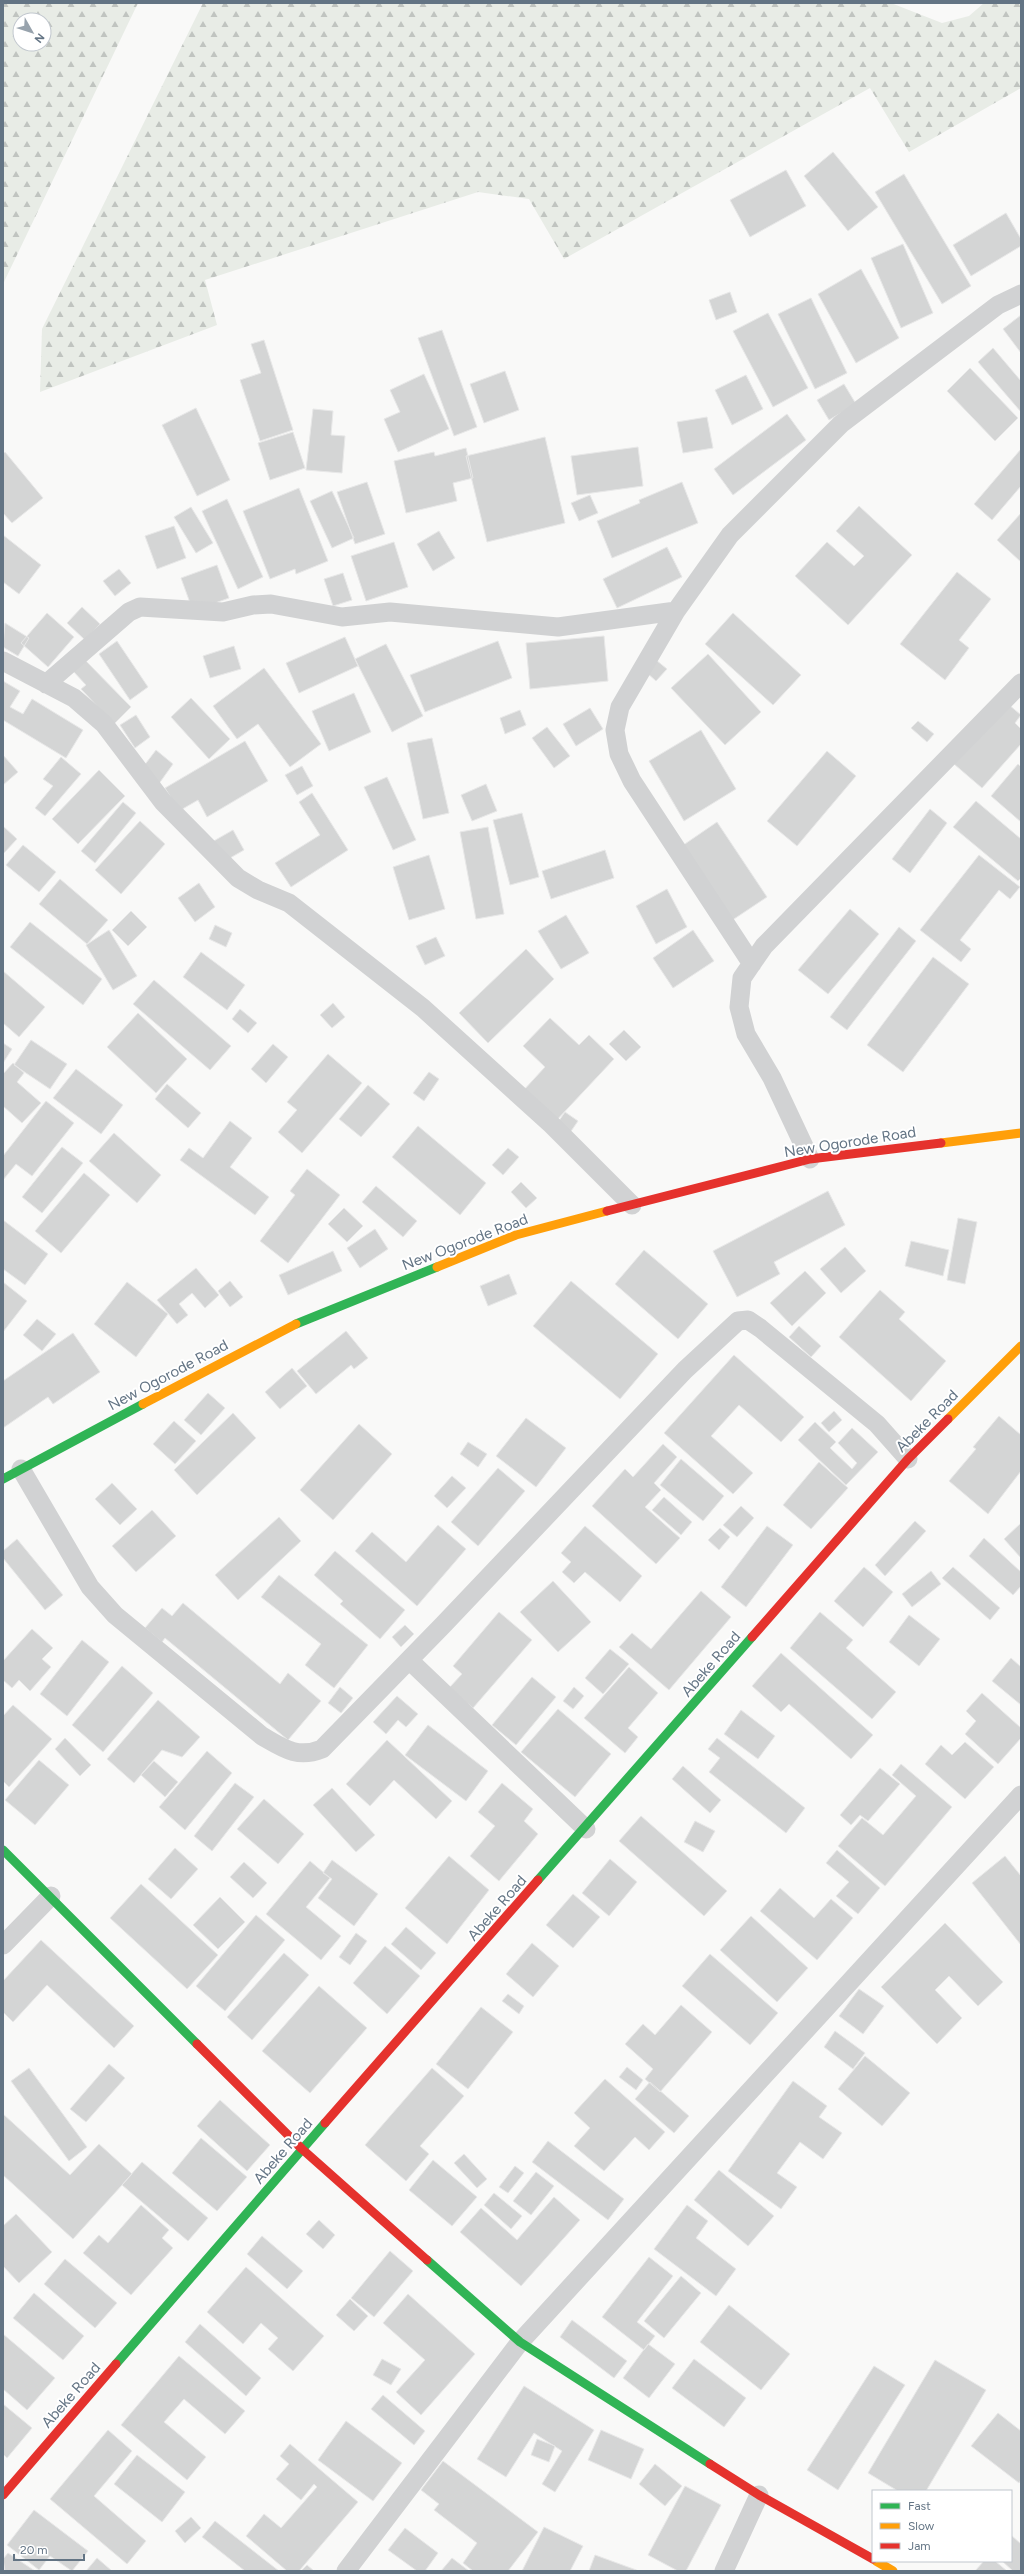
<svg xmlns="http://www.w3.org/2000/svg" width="1024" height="2574" font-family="Figtree,sans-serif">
<defs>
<pattern id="forest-firs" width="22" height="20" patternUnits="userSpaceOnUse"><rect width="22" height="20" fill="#e8ece6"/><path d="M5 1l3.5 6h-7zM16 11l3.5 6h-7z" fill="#c0c4c0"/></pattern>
</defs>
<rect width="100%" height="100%" fill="#f9f9f8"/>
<path fill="url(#forest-firs)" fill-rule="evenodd" d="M3,3H138L3,284ZM20,20H44V44H20Z
M203,3H891L942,23L969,16L984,3H1021V88L909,152L870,88L564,259L529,199L478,192L205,280L217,325L40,392L42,329Z"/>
<path fill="#d4d5d5" stroke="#e8e8e8" d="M833,152L878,207L848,231L804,176Z
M786,170L806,206L750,237L730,200Z
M904,174L971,286L942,304L875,192Z
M1006,213L1021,239V246L971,276L953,245Z
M903,244L933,313L901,328L871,258Z
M861,269L899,338L856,363L818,294Z
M730,292L737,312L716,320L709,300Z
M811,298L847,373L815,389L778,314Z
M768,313L808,388L773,407L733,331Z
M1021,315V353L1003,329Z
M442,330L477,427L454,436L418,338Z
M264,340L293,430L260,441L240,380L261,373L251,344Z
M993,348L1021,381V412L978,362Z
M970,368L1018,418L995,441L947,391Z
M505,371L519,410L484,423L470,384Z
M424,374L449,429L398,452L384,419L400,412L390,390Z
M746,375L763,409L732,425L715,390Z
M844,384L856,404L829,420L817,400Z
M196,408L230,480L197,496L162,425Z
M313,409L333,411L331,435L345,436L342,473L306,470Z
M787,414L806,440L733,495L714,469Z
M707,417L713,448L683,453L677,422Z
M293,432L305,468L270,480L258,443Z
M545,437L565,523L487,542L466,456Z
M638,447L643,486L577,495L571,456Z
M466,448L473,478L453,483L457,501L406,513L394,461L434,452L435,456Z
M1021,449V486L992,520L974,504Z
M5,452L43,498L12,523L3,513V454Z
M367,482L385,534L355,544L337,492Z
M682,482L698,523L612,558L597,521L640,503L639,500Z
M299,488L328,561L296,574L295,569L270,579L243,511Z
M332,491L354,538L332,548L310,501Z
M590,495L598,513L579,521L571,503Z
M227,499L263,577L238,589L202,511Z
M859,506L912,555L848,625L795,576L827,542L854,566L864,556L836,531Z
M191,507L213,543L196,553L174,517Z
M1021,513V562L997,540Z
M174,526L186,558L157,569L145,536Z
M439,531L455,558L433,571L417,544Z
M3,535L41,565L19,594L3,582Z
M394,542L408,587L366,601L351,556Z
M667,547L682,577L617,608L603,579Z
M217,565L229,598L193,611L181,578Z
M119,569L131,583L115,596L103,581Z
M957,572L991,599L959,640L969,648L945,680L900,644Z
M343,573L352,600L333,606L324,579Z
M82,607L100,624L85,640L67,623Z
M47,613L74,637L48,667L21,643Z
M733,613L801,675L773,705L705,644Z
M5,623L29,638L18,656L3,647Z
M604,636L608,681L530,689L526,643Z
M345,637L358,666L299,693L286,663Z
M117,641L148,687L130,700L99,654Z
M498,641L512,678L425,712L410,675Z
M386,644L423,716L392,732L355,659Z
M234,646L241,669L210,678L203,656Z
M708,654L761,712L725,745L671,688Z
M84,659L131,707L114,724L81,689L86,685L73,671Z
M656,660L667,669L656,681L646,672Z
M264,668L321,744L290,767L258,724L237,739L213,706Z
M3,681L20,691L10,707L23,714L32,699L83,730L66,758L3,720Z
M354,693L371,732L329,751L312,711Z
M191,698L230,739L209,759L171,717Z
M1008,704L1021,715L1015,723L1021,729V744L982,788L954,764Z
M590,708L603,729L576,746L563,724Z
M520,710L526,725L505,734L500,718Z
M136,715L150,737L135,748L120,725Z
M918,721L934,734L927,742L911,728Z
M547,727L570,756L554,768L532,738Z
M701,730L736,789L684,821L649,761Z
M432,738L449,813L423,819L407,743Z
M245,741L268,781L207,817L198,800L179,811L165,788Z
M156,750L173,764L158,785L140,771Z
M827,751L856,776L797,846L767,821Z
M3,755L18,772L3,785Z
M61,757L81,774L45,816L35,808L53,786L43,779Z
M1018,764L1021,767V822L991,796Z
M302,766L313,786L297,795L285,775Z
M99,770L125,796L78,844L52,819Z
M387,777L416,840L393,850L364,787Z
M486,784L497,811L472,821L461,795Z
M312,793L348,850L291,887L275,863L320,835L299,802Z
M976,801L1021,839V878L1018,881L953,827Z
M123,802L136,813L95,863L81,851Z
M930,809L947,823L910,873L892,859Z
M522,813L539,877L510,885L493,820Z
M140,821L165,844L121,894L95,870Z
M717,822L767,897L731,921L682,846Z
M3,826L17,839L4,853L3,852Z
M488,827L504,914L476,919L460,832Z
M233,830L244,850L223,862L212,842Z
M23,845L56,872L39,892L6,865Z
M605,850L614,878L551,899L542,871Z
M429,855L445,909L409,920L393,867Z
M979,855L1020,887L1010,899L999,890L960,940L971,949L961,962L920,930Z
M60,879L108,920L87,944L39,904Z
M199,883L215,907L195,922L178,898Z
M667,889L687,927L656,944L636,906Z
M850,909L879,934L828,994L798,970Z
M131,911L147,927L128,946L112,930Z
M566,915L589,953L561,969L538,931Z
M30,922L102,979L83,1005L10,947Z
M215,925L232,933L226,947L209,939Z
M899,927L916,941L847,1030L830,1017Z
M109,930L137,976L113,990L86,945Z
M693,930L714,961L673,988L653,958Z
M436,937L445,956L425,965L416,946Z
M526,949L554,979L488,1043L459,1013Z
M201,952L245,985L227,1010L183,977Z
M933,957L969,984L903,1072L867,1045Z
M3,971L45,1007L19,1037L3,1023Z
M154,980L231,1046L210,1070L133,1004Z
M333,1003L345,1017L332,1028L320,1015Z
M240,1009L257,1023L248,1033L232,1019Z
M138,1013L187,1059L156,1093L107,1047Z
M550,1018L579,1045L589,1035L614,1059L554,1123L522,1092L545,1067L523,1046Z
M624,1030L641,1047L626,1061L609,1044Z
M31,1040L67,1064L50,1089L14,1065Z
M3,1043L12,1049L3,1063Z
M273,1044L288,1057L266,1083L251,1069Z
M328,1054L362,1083L302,1153L278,1132L297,1110L287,1102Z
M13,1063L24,1073L17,1082L41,1103L22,1123L3,1106V1074Z
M76,1069L123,1105L101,1134L53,1098Z
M429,1072L439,1079L424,1101L413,1093Z
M167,1084L201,1113L188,1128L155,1099Z
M368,1085L390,1104L361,1137L339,1119Z
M46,1101L74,1123L32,1176L16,1164L3,1180V1156Z
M565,1112L578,1121L567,1137L554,1128Z
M230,1121L252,1138L230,1167L269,1197L255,1215L180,1160L189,1148L203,1158Z
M418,1126L486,1183L460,1215L392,1157Z
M114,1133L161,1175L137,1203L89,1161Z
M62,1147L83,1163L42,1213L22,1197Z
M508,1148L519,1157L503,1175L492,1165Z
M307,1169L340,1195L288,1263L260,1241L295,1195L290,1191Z
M84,1173L110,1195L61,1253L35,1231Z
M521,1182L537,1198L526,1208L511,1192Z
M376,1186L417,1221L403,1237L362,1202Z
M828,1191L845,1225L774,1262L780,1274L737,1297L713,1251Z
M344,1208L363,1226L347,1242L328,1224Z
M958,1218L977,1222L965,1284L947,1280Z
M3,1220L48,1254L25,1285L3,1269Z
M375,1229L388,1249L360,1268L347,1248Z
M911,1241L949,1250L943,1276L905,1266Z
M845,1247L866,1271L841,1293L820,1269Z
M644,1250L708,1304L678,1339L615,1284Z
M333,1251L342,1271L288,1295L279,1275Z
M196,1268L219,1295L205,1308L192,1293L179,1304L188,1315L177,1324L157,1300Z
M805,1271L826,1293L792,1326L770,1303Z
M509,1274L517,1294L488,1306L480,1286Z
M230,1281L243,1297L230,1307L218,1291Z
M571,1281L658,1354L620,1399L533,1326Z
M3,1282L27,1301L3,1332Z
M127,1282L168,1314L136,1357L94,1324Z
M880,1290L905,1312L899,1319L946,1361L911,1401L839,1337Z
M37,1319L56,1334L42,1351L23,1335Z
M799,1326L821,1346L811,1357L789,1337Z
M346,1331L368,1358L354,1369L351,1365L316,1394L297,1371Z
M73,1333L100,1372L53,1404L48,1397L3,1428V1381Z
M734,1355L804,1417L781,1442L739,1405L711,1436L753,1473L733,1494L664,1433Z
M292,1368L307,1386L280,1409L265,1392Z
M208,1393L225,1408L201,1435L184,1420Z
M834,1411L842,1420L829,1432L821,1423Z
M233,1413L256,1438L197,1495L174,1470Z
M999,1416L1021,1435V1471L988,1514L949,1481L976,1449L973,1447Z
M526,1418L566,1448L536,1487L496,1456Z
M174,1421L196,1441L175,1464L153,1444Z
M815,1422L836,1442L830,1448L852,1469L857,1463L838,1443L852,1428L878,1452L846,1485L798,1440Z
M359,1424L392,1454L333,1520L300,1490Z
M468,1442L487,1454L478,1467L460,1454Z
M663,1444L677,1457L654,1483L661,1490L645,1507L680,1538L656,1564L592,1506L625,1469L633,1477Z
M681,1459L724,1496L703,1521L660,1485Z
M819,1462L848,1488L811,1529L783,1505Z
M498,1468L525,1491L478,1546L451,1522Z
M452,1476L466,1488L447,1508L434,1496Z
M112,1483L137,1509L120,1525L95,1499Z
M664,1497L692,1522L681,1535L652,1510Z
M741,1506L754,1518L737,1537L723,1525Z
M152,1510L176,1536L136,1572L112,1546Z
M279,1517L301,1541L238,1600L215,1575Z
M915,1521L926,1531L885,1576L875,1565Z
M1021,1523V1558L1004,1539Z
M438,1525L466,1549L417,1606L355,1551L372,1532L406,1562Z
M585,1526L642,1576L620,1602L585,1572L574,1583L562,1572L571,1562L561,1553Z
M767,1526L793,1545L746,1607L721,1587Z
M720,1528L730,1537L719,1550L708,1540Z
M984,1538L1021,1572V1586L1013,1595L969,1556Z
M17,1539L63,1595L45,1610L3,1558V1551Z
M335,1551L405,1610L380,1639L340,1604L343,1601L314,1575Z
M864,1567L893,1592L863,1627L834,1601Z
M953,1567L1000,1608L990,1620L942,1578Z
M931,1571L941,1584L912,1607L902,1594Z
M279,1575L368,1645L334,1688L305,1665L321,1644L261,1597Z
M553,1581L591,1622L558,1652L520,1612Z
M701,1591L731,1617L669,1690L619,1647L632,1633L651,1649Z
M183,1603L280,1684L288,1673L321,1701L288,1740L165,1638L162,1642L145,1628L162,1608L172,1616Z
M499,1612L532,1640L473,1708L449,1688L462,1674L453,1666Z
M820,1612L853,1640L846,1648L896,1692L872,1719L790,1648Z
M909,1615L940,1639L919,1666L889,1642Z
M405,1625L414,1634L401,1647L392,1637Z
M32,1629L53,1648L42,1659L51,1667L30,1691L19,1680L12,1688L3,1680V1661Z
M82,1640L109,1662L67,1716L40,1694Z
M610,1649L629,1664L603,1694L585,1678Z
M781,1653L873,1735L851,1759L789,1704L781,1712L752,1686Z
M1011,1658L1021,1667V1705L992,1681Z
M122,1666L153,1693L103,1752L72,1725Z
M629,1667L658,1693L628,1728L638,1737L625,1753L584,1718Z
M532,1677L556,1697L516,1745L492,1725Z
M340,1687L353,1698L341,1713L328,1703Z
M574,1687L584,1696L573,1709L563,1701Z
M982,1693L1021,1728V1738L998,1764L965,1734L976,1721L966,1711Z
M397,1696L418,1714L406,1727L398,1720L386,1734L373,1722Z
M158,1700L200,1737L182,1757L162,1750L134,1783L107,1759Z
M13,1705L52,1739L9,1787L3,1781V1716Z
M558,1709L611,1754L575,1797L521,1752Z
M741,1710L775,1736L758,1759L724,1734Z
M428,1725L488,1771L466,1801L405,1755Z
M65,1738L91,1765L80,1776L55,1749Z
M717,1738L805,1808L786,1833L709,1772L720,1758L708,1749Z
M387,1740L452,1801L436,1819L394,1780L370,1806L346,1784Z
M965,1742L994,1767L965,1799L925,1764L941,1745L952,1755Z
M207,1751L232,1773L185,1830L159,1807Z
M39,1760L69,1785L35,1825L5,1800Z
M154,1761L178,1782L165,1797L141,1775Z
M901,1764L952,1807L885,1886L838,1846L862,1818L883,1835L916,1796L892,1775Z
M683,1766L721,1800L710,1813L672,1779Z
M880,1768L900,1784L868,1821L860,1815L851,1825L840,1815Z
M235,1783L254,1797L212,1851L194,1836Z
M502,1783L533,1809L524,1821L538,1834L499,1881L470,1856L495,1826L478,1812Z
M332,1788L375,1835L356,1852L313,1805Z
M264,1799L304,1834L278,1864L237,1829Z
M641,1816L727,1891L704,1916L619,1841Z
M695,1821L715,1831L703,1852L684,1842Z
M175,1848L198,1869L171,1899L148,1879Z
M837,1850L880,1888L858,1914L836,1896L849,1882L826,1863Z
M449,1856L489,1890L447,1944L405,1908Z
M1005,1856L1021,1876V1945L972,1883Z
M610,1859L637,1882L609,1916L582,1893Z
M332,1860L378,1894L354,1926L318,1898L332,1879L323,1873Z
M310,1861L330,1878L306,1907L341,1936L321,1960L266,1914Z
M244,1862L267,1883L253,1898L230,1877Z
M141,1884L218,1955L187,1989L110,1918Z
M780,1888L814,1918L831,1899L853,1918L817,1960L760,1911Z
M573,1894L600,1917L573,1948L546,1925Z
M220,1897L245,1922L218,1949L193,1925Z
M256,1915L285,1940L225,2011L196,1986Z
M751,1916L808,1968L777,2002L720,1950Z
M945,1923L1003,1982L978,2006L949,1976L935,1990L962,2018L937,2044L881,1987Z
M406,1927L436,1953L421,1970L391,1944Z
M356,1933L367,1941L350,1965L339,1957Z
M41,1940L134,2026L114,2048L47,1985L13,2022L3,2012V1981Z
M532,1943L559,1966L533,1997L506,1974Z
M385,1946L420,1976L387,2014L353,1983Z
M284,1953L309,1975L252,2040L227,2017Z
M710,1954L778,2013L750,2045L682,1986Z
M319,1986L367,2028L310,2093L262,2051Z
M859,1989L884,2006L863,2034L839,2016Z
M508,1994L524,2006L519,2014L502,2001Z
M681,2005L712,2032L660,2092L645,2079L653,2069L625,2044L643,2024L655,2035Z
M481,2007L513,2032L468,2089L436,2064Z
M835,2031L865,2053L853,2069L824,2047Z
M865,2056L910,2093L882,2126L838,2089Z
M109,2064L125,2078L86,2122L70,2109Z
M627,2067L643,2080L636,2090L619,2077Z
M29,2068L87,2147L69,2161L11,2081Z
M432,2068L464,2096L420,2146L429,2154L406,2181L365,2145Z
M605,2079L665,2132L649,2150L635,2137L604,2171L574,2146L590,2128L574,2113Z
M793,2081L827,2106L819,2117L842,2133L823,2159L800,2142L777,2173L797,2187L781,2209L728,2171Z
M650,2082L689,2116L674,2133L635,2099Z
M220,2100L270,2145L247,2171L197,2126Z
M3,2114L70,2175L99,2144L132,2174L73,2239L3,2175Z
M201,2138L247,2177L217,2211L172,2173Z
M548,2141L624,2199L608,2220L532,2162Z
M464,2154L487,2179L477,2188L454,2163Z
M433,2160L477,2197L452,2226L409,2190Z
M142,2162L208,2218L188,2241L122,2185Z
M515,2166L524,2173L508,2193L499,2187Z
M719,2170L774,2216L748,2246L694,2200Z
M536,2172L554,2186L531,2215L513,2201Z
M494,2193L522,2216L511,2229L484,2205Z
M554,2197L580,2220L521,2286L460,2232L481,2208L517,2240Z
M141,2205L169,2230L162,2238L173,2248L131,2295L83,2253L99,2235L108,2243Z
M687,2205L708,2221L696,2238L736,2269L716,2296L654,2249Z
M16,2214L52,2252L19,2283L3,2266V2226Z
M319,2220L335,2235L323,2249L306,2234Z
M262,2236L303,2271L287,2289L247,2254Z
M390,2251L413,2271L374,2317L351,2298Z
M649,2257L673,2276L637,2322L655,2336L644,2350L602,2317Z
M65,2259L117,2303L95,2328L44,2284Z
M246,2267L324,2336L293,2371L268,2349L278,2338L261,2323L243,2344L207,2312Z
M681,2276L701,2293L664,2338L644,2321Z
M34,2293L84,2336L63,2360L13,2318Z
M408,2294L475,2354L421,2415L396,2392L425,2360L383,2323Z
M350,2299L368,2316L354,2331L336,2315Z
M729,2305L790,2354L761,2390L700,2342Z
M572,2320L627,2361L614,2378L560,2337Z
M200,2324L261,2378L246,2396L185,2342Z
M3,2334L55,2378L27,2410L3,2389Z
M648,2344L675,2364L649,2398L623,2378Z
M179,2356L245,2411L225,2434L184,2399L164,2422L206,2457L187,2480L121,2425Z
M382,2359L401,2369L391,2385L373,2375Z
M694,2359L746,2398L724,2427L672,2388Z
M935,2360L986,2390L926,2491H898L868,2473Z
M874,2366L905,2385L838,2490L807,2470Z
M524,2386L594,2430L555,2492L542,2484L562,2451L534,2433L506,2477L477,2459Z
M383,2395L425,2431L414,2445L371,2409Z
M3,2404L32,2428L7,2458L3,2454Z
M998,2413L1021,2431V2480L1019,2483L971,2446Z
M346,2421L402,2463L373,2501L318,2460Z
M108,2430L132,2451L94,2496L146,2541L127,2564L50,2499Z
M601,2430L644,2449L631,2479L588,2460Z
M537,2439L555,2446L549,2462L531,2455Z
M290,2444L358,2502L299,2571H287L246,2536L264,2514L281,2528L317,2487L314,2484L301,2500L276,2479L289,2464L280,2456Z
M137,2455L185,2492L162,2522L114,2484Z
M443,2461L538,2532L508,2571H473L463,2563L477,2543L434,2510L439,2504L421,2490Z
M655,2464L682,2486L665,2506L639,2484Z
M685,2486L721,2505L686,2571H678L648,2555Z
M34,2510L88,2551L72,2571L50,2556L39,2570L7,2545Z
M191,2517L201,2528L185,2543L175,2531Z
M215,2521L279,2571H245L202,2537Z
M544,2527L583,2546L570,2571H522Z
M405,2528L438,2553L425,2571H417L388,2550Z
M1011,2535L1021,2544V2571H1013L1002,2561H1011Z
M8,2553L35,2571H5L3,2559Z
M595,2555L639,2571H589Z
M97,2558L112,2571H86Z
M452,2558L469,2571H441Z
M984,2561H995L1007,2571H975Z
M307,2565L314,2571H301Z"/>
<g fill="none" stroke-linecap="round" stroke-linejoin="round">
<path stroke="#d1d2d3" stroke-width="19" d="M3,661L74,698L104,724L163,802L238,878L258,890L289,903L423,1008L552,1125L632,1205
M46,684L129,612L140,607L223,612L253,605L271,604L342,617L390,612L558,627L676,611
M752,964L632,781L619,754L615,730L620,707L676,611L730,535L841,424L998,305L1021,294
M810,1159L772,1078L746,1034L739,1007L742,978L764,946L1021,683
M21,1469L90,1587L115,1615L262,1736C283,1748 297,1759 322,1749L443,1625L685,1370L738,1321L748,1320L760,1328L877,1424L908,1459
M409,1660L586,1829
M3,1945L51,1896
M346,2571L520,2342L1021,1795
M724,2571L759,2495"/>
<path stroke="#30b455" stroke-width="9" d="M296,1324L437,1267
M3,1479L143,1404
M3,1850L197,2044
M538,1880L752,1637
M427,2260L520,2342L710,2464
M116,2364L325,2123"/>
<path stroke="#ff9f0a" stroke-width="9" d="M941,1143L1021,1133
M437,1267L516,1235L607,1211
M143,1404L296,1324
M948,1419L1021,1346
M876,2561L893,2571"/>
<path stroke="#e5322d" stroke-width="9" d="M607,1211L810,1159L941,1143
M752,1637L908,1459L948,1419
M197,2044L302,2149L427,2260
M325,2123L538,1880
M710,2464L759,2495L873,2559
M3,2495L116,2364"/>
</g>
<g text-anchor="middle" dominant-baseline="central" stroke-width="4" stroke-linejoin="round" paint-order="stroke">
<g font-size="15" fill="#637484" stroke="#fff">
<text transform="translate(850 1142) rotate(-9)">New Ogorode Road</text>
<text transform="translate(465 1242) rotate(-21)">New Ogorode Road</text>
<text transform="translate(168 1375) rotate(-28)">New Ogorode Road</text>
<text transform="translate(927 1421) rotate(-45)">Abeke Road</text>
<text transform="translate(711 1664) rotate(-49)">Abeke Road</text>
<text transform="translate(497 1908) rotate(-49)">Abeke Road</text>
<text transform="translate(283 2151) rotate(-49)">Abeke Road</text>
<text transform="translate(71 2395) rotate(-49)">Abeke Road</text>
</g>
</g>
<rect width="1024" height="2574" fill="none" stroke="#637484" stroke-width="8"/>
<rect x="872" y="2490" width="140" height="72" fill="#ffffff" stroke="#c1c7ce"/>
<rect x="880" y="2503" width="20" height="6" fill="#30b455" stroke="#c1c7ce"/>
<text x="908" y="2510" font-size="12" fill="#637484">Fast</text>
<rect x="880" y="2523" width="20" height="6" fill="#ff9f0a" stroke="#c1c7ce"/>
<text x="908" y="2530" font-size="12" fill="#637484">Slow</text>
<rect x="880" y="2543" width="20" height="6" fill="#e5322d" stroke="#c1c7ce"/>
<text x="908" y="2550" font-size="12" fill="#637484">Jam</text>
<g transform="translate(32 32) rotate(129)"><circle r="19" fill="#ffffff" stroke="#c1c7ce"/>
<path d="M0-3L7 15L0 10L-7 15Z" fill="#98a3ad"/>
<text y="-6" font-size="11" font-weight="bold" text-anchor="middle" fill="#637484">N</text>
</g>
<path d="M14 2554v6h70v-6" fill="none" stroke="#637484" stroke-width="2"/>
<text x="20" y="2554" font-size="12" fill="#637484" stroke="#ffffff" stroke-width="3" paint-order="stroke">20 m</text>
</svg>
